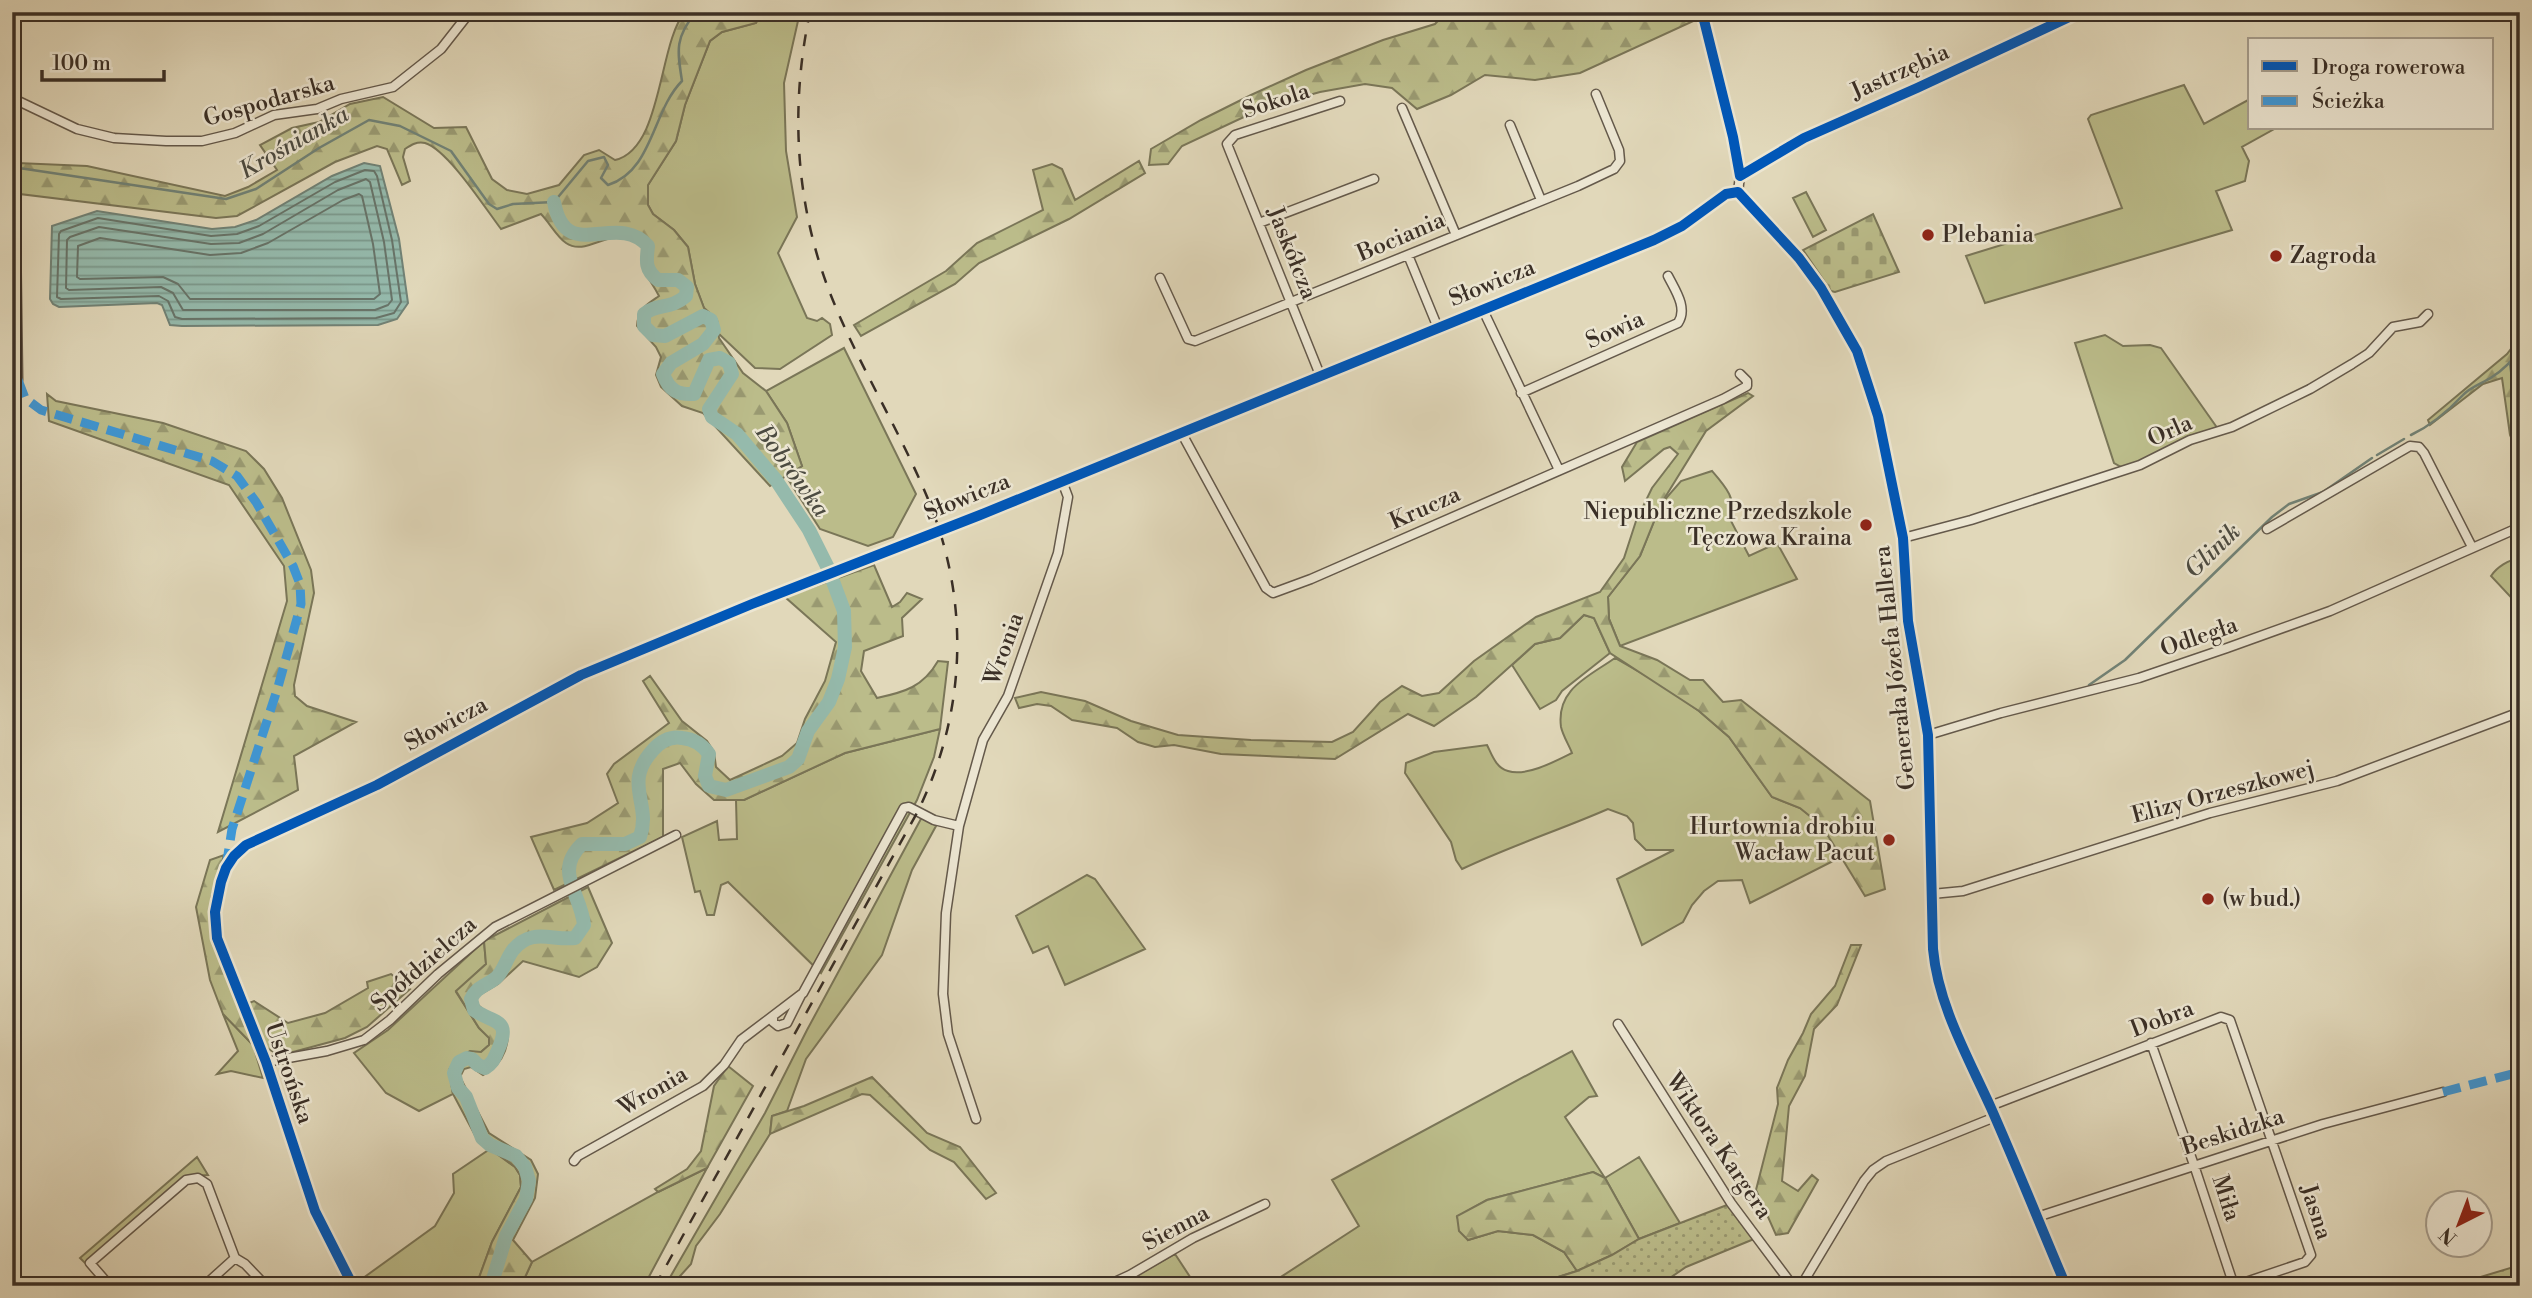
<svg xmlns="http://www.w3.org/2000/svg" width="2532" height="1298" font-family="'Libre Bodoni',serif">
<defs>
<pattern id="forest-firs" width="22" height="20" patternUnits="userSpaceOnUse" patternTransform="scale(1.75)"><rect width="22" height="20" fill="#bbbc8a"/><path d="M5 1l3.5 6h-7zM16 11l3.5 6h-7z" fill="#999971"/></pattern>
<pattern id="cemetery-stones" width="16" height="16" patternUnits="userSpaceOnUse" patternTransform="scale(1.75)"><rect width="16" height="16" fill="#bbbc8a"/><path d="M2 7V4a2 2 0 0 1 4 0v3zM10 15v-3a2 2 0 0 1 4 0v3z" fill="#999971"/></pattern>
<pattern id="park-dots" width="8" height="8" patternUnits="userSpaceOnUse" patternTransform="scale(1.75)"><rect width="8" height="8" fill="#bbbc8a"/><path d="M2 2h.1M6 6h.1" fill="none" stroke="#999971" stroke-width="1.8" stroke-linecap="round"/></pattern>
<pattern id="water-rules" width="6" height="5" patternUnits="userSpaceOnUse" patternTransform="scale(1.75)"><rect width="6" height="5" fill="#95baac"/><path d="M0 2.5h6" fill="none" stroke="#7b988c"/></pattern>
</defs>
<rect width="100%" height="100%" fill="#e1d8ba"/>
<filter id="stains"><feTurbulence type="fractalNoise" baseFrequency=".00286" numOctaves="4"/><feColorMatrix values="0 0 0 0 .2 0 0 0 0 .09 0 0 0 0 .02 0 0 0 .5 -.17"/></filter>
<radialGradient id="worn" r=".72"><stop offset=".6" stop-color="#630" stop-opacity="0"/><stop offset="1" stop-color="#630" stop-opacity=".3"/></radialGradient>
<path fill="#bbbc8a" stroke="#7a7658" stroke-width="2" d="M761,12H800L784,83L786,151L797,217L778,253L807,318L817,321L822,318L830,324L832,335L780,369L755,368L718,333L717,320L704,308L695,284L688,247L674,230L653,214L648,205V185L676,141L685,105L710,41L722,32L756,23Z
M2184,85L2204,124L2250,99V128H2276L2242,147L2249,161L2245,181L2216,191L2232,230L1985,303L1966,256L2122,208L2088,119L2091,115Z
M1806,192L1826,230L1813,237L1793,198Z
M2105,335L2123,346L2150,345L2161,348L2218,429L2123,468L2114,463L2075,343Z
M844,348L916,494L893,537L868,546L820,529L786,476L802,466L787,423L766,391Z
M1712,471C1726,487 1737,499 1731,521L1749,556L1777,543L1797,579L1620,646L1609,619L1608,597L1640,556L1661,504L1681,481Z
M2520,558V607L2491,576C2497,567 2508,560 2520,558Z
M1584,615L1594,618L1610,653L1562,691L1556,700L1540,709L1512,665L1535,644L1560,638Z
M1615,658L1662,685L1699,711L1729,737L1772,797L1800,808L1823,826L1841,857L1750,903L1742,880L1718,881L1704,891L1692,905L1683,922L1642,945L1617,879L1674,850H1646L1635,839L1633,823L1627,816L1608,809C1560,830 1510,846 1462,869L1456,860L1451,842L1405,773L1406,763L1434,752L1487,745C1492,755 1496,768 1508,771C1526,777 1556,761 1572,753C1569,745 1563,736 1561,727C1556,689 1588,677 1615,658Z
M940,729L934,757L917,800L821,973L728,882L721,885L714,915H707L700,891L695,892L682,837L717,821L719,840L737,839L736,800H744L845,753Z
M922,817L936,826L912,870L882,955L806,1059L787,1111L772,1116L770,1134L720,1214L696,1246L691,1264L671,1286H665L765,1113L807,1030Z
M1087,875L1095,879L1145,949L1065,985L1048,946L1033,953L1016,916Z
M484,941L486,964L456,992L479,1028L490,1038L489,1045L481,1052C464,1051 459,1057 449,1070L453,1094L419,1111L386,1093L354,1053L388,1030Z
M223,1014L253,1045L263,1078L231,1071L217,1074L238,1051Z
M1572,1051L1597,1096L1589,1097L1565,1117L1605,1178L1639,1157L1680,1223L1639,1239L1605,1178L1593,1172L1487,1200L1457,1217L1468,1240L1498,1231L1533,1235L1564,1252L1577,1271L1530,1286H1267L1359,1226L1332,1180Z
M490,1149L515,1167L520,1175L521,1187L492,1242L476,1286H362L359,1281L435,1226L454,1193L453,1174Z
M197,1157L208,1175L186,1176L86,1264L80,1258Z
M707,1168L644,1286H521L532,1262L658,1192Z
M1175,1254L1196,1286H1139L1134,1277Z"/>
<path fill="url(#forest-firs)" stroke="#7a7658" stroke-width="2" d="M685,12H761L756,23L722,32L710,41L685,105L676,141L648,185V205L653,214L674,230L688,247L695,284L704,308L717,320L719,338L743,373L766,391L787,423L802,466L770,486L703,413L682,406L661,387L656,375L661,357L656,347L637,326C638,309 646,305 659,296C647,273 642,277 643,248C616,218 589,259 566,243C557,237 549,222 541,214L501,229C485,208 448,150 425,143C417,141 411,145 405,149L403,157L410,181L402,185L387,149L377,146L335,162L237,216L216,218L20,194L18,163L87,166L225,196L248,187L277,170L260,145L292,128L319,122L350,104L383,97L434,128L466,127L492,179L507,190L527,194L559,185L584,155L599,150L615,160C663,149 658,43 685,12Z
M1446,12H1698L1700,18L1580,73L1535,80L1485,75L1451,95L1417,109L1392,88L1365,84L1320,92L1263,108L1182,146L1168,164L1149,165L1151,149L1201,120L1251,95L1306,70L1383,40L1435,24Z
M1139,161L1145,173L1069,219L979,263L955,284L861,336L854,325L946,271L977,243L1043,210L1033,170L1052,164L1062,169L1075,200Z
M2520,337V458L2510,435L2502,378L2483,384L2430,425L2428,420L2507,354Z
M1748,393L1753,396L1706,431L1661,504L1640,556L1608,597L1609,619L1620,646L1657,660L1690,680H1703L1723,702L1741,700L1870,801L1885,889L1865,896L1822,826L1800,808L1772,797L1729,737L1699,711L1610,653L1594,618L1584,615L1560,638L1535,644L1476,697L1434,726L1408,714L1335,759L1221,754L1174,745L1155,747L1138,742L1117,728L1072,720L1051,706L1037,704L1019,708L1015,698L1041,692L1085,701L1131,721L1178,735L1251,740L1332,742L1353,732L1380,702L1402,686L1422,696L1439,693L1474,661L1536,617L1600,592L1624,558L1636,521L1652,488L1678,454L1670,447L1664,449L1625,481L1622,467L1637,442Z
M47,394L56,401L163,423L246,451L264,469L282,498L311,570L314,593L294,685L295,696L307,706L356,722L294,756L298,790L218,832L287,601L284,566L229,485L49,421Z
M874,565L892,607L900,602L907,593L922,599L902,618L903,636L864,651L861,671L877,698C905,692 923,687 938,661L948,662L940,729L845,753L744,800H714L696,784L680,763L663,769V837L554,890L531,837L587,823L618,803L607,774L614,764L669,723L643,681L650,676L682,721L707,741L714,752L716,767L730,780L782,756L797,743L805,719L825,681L836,642L785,597Z
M224,855L211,898V934L253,1045L223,1014L210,980L196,907L210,860Z
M588,887L612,943L597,967L579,977L523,961L498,984L478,996L476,1002C492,1025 517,1012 505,1051C501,1062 493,1070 483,1075L471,1067L464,1069L460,1077L489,1133L531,1160L538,1174L535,1198L513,1240L532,1262L521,1286H476L492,1242L521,1187L520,1175L515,1167L476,1137L453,1094L449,1070L455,1060L470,1051L481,1052L489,1045V1038L479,1028L456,991L486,964L484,941Z
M1851,945H1861L1837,1005L1814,1029L1805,1076L1789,1106L1782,1181L1798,1191L1812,1175L1818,1180L1788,1233L1776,1235L1756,1190L1778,1104L1777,1088L1788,1060L1803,1033L1811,1014L1835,986Z
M391,974L410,989L367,1027L345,1038L293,1052L277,1054L267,1048L249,1003L254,1001L288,1023L325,1013L368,988L367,982Z
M728,1066L753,1086L707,1168L658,1192L655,1189L687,1169L701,1151L714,1086Z
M872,1077L927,1133L960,1147L996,1193L986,1199L954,1162L930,1150L870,1095L862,1094L770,1134L772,1116L804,1106Z
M1593,1172L1605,1178L1639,1239L1612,1255L1577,1271L1564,1252L1533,1235L1498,1231L1468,1240L1459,1231L1457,1216L1487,1200Z"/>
<path fill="url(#cemetery-stones)" stroke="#7a7658" stroke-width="2" d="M1873,214L1899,272L1835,292L1831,291L1803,250Z"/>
<path fill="url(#park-dots)" stroke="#7a7658" stroke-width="2" d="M1727,1205L1754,1239L1686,1267L1658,1286H1530L1577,1271L1612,1255L1639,1239Z
M2520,1265V1286H2462L2461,1283Z"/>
<path fill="url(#water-rules)" stroke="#718276" stroke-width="2" d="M364,163L380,166L399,239L408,303L397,319L378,325L182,326L170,325L162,305L157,303L59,307L53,304L50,299L52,226L97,211L212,229L235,227L256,220L332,176Z"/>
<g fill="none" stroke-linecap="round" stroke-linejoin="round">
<path stroke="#687469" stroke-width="2" d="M365,170L374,171L377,176L392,240L401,302L394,313L376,318L182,319L175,317L168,301L159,296L61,299L57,297L59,234L61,231L98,218L211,236L237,234L259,226L335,182Z
M366,179L370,182L384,242L392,300L388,305L375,310H183L173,293L161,287L69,290L66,288L67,240L70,237L99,227L211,244L239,243L263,234L338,190Z
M359,194L362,196L373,244L380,294L374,299H190L178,284L163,277L80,279L77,277L78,246L100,238L210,255L241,253L268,243L343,200Z"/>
<path stroke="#718276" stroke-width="2.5" d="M19,168L226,199L256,189L319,148L369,120L400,126L451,151L489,204L497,209L513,204L554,202L588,161L604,157L608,165L601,178L608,185C653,171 652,111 682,81C677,50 675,37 696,12
M2510,363L2520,441
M2411,435C2430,426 2450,409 2463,395C2470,387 2483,383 2492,377C2503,370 2512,361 2520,350
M2377,455L2404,439
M2089,685L2125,660L2272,517L2289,504L2323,492L2372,458"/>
<path stroke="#95baac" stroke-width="14" d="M491,1286L506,1236L526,1199L529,1181L525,1167L516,1156L490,1145L482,1138L466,1097L458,1088L454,1073L459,1062L467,1058L472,1059L478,1065L485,1068C493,1063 494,1059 498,1050C512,1018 494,1024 474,1010L471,999C476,987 486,986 496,978C504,971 506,959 513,950C532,927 552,941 575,938L584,925C581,893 553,872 582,844H625L640,837C652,803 622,784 653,750C661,741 670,736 682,738C694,739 702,744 709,754L705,776L709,786L726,790L789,767L798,759L808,731L829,702L838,679L845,647L844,611L828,568L809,530L776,480L737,434L712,417L709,409L732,374L729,363L720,358L709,360L694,394C677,395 669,390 663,374L671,363L703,344L714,330L711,320L703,316L665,336L653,335L644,326V314C657,303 670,310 686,296L687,287L678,280H658C645,270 646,262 648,246C616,210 566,266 554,202"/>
<g stroke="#64594b" stroke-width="11">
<path id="minor" d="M1702,12L1733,137L1740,176L1738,192
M12,98L77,129L114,138L166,141H202L235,133L274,115L317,109L341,99L393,87L441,49L470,12
M1402,108L1456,235
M1510,125L1541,200
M12,159L15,165L18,380
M1740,176L1804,138L1917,88L2080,12
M1259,223L1374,179
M1408,255L1438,328
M1160,278L1188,339L1195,341L1578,186L1614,169L1620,161L1619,150L1596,94
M1483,310L1559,470
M1320,375L1227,144L1235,135L1340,101
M1521,393L1678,323C1688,308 1675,290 1668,276
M1181,432L1266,588L1273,593L1311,579L1723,399L1747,386V381L1740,374
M2267,529L2410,446L2419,447L2424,453L2472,547
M1903,538L1971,520L2140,465L2190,440L2232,427L2310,389L2352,364L2369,353L2393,327L2420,322L2428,314
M1928,735L2001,713L2139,678L2227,648L2330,611L2520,527
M1932,894L1963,891L2210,813L2337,781L2520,712
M773,1016V1022L778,1026L787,1023L801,995
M1618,1024L1731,1203L1793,1286
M2151,1043L2194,1165L2234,1286
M266,1062L327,1051L364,1040L390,1020L438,974L495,927L676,835
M1990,1106L2221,1017L2230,1020L2311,1255L2305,1262L2234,1286
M976,1119L948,1034L943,994L946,913L959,826L983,740L1008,696L1058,553L1068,497L1062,481
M574,1161L578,1156L703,1086L724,1065L741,1040L803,993L904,808L909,807L934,820L959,826
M2037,1217L2323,1124L2443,1092
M110,1286L90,1263L186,1180L198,1178L207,1184L235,1258L245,1264L266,1286
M204,1286L235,1258
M1106,1286L1130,1275L1193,1238L1265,1204
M1801,1286L1864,1181L1873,1170L1886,1161L1995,1117"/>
</g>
<g stroke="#64594b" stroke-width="13">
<path id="tertiary" d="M353,1286L315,1211L266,1062L217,938L215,912L221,882L226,868L234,856L246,845L377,785L581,675L752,604L980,515L1654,240L1682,226L1726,194L1738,192L1799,258L1821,288L1857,351L1878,416L1903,538L1908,621L1928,735L1933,949C1938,1005 1968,1057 1991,1108C2017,1167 2041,1227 2066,1286"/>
</g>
<use href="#minor" stroke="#ece6d2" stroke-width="8"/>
<use href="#tertiary" stroke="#ece6d2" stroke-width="10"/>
<path stroke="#3a2f26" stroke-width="2.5" stroke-dasharray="12 12" stroke-linecap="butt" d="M655,1286L918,811C965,715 970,609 932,509C903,435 859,367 830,293C795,203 790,106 810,12"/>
<path stroke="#3e97d6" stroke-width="9" stroke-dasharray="18 9" stroke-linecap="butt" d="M18,380L25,398L41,410L212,461L237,476L256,502L293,566L300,584L301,604L278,687L232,829L227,861
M2443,1092L2520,1072"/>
<g stroke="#ece6d2" stroke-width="15">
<path id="cycleway" d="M1702,12L1733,137L1740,176L1804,138L1917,88L2080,12
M353,1286L315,1211L266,1062L217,938L215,912L221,882L226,868L234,856L246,845L377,785L581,675L752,604L980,515L1654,240L1682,226L1726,194L1738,192L1799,258L1821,288L1857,351L1878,416L1903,538L1908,621L1928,735L1933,949C1938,1005 1968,1057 1991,1108C2017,1167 2041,1227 2066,1286"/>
</g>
<use href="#cycleway" stroke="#0057b8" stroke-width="10"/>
</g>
<g fill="#8f2418" stroke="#ece6d2" stroke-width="2.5">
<circle cx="1928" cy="235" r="7"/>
<circle cx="2276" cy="256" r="7"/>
<circle cx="1866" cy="525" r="7"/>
<circle cx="1889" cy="840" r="7"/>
<circle cx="2208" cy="899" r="7"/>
</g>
<g text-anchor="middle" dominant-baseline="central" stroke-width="5" stroke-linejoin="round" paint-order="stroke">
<g font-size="23" fill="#3a2f26" stroke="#ece6d2">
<text transform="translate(1900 72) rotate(-24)">Jastrzębia</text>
<text transform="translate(269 101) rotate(-16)">Gospodarska</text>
<text transform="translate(1276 101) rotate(-18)">Sokola</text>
<text transform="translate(1401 237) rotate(-23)">Bociania</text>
<text transform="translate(1292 253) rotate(68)">Jaskółcza</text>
<text transform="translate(1492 283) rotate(-22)">Słowicza</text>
<text transform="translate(1615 330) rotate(-24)">Sowia</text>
<text transform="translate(2170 431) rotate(-24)">Orla</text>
<text transform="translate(967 497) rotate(-22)">Słowicza</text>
<text transform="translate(1425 508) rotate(-24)">Krucza</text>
<text transform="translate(2199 637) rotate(-19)">Odległa</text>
<text transform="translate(1004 649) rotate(-70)">Wronia</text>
<text transform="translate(1895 668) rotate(-96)">Generała Józefa Hallera</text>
<text transform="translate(446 724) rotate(-28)">Słowicza</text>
<text transform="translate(2223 792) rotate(-15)">Elizy Orzeszkowej</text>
<text transform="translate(424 964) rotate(-41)">Spółdzielcza</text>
<text transform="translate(2162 1019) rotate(-21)">Dobra</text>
<text transform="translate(289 1073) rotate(71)">Ustrońska</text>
<text transform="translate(653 1091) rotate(-30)">Wronia</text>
<text transform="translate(2233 1132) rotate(-18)">Beskidzka</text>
<text transform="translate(1719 1146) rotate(56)">Wiktora Kargera</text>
<text transform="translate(2226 1198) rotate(72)">Miła</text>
<text transform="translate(2316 1212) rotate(72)">Jasna</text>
<text transform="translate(1176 1228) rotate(-28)">Sienna</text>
</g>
<g font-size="23" fill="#3a2f26" stroke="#ece6d2" text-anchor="start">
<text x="1942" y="235">Plebania</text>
<text x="2290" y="256">Zagroda</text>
<text x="1852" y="512" text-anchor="end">Niepubliczne Przedszkole<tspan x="1852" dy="26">Tęczowa Kraina</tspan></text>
<text x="1875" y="827" text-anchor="end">Hurtownia drobiu<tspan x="1875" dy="26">Wacław Pacut</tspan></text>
<text x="2222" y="899">(w bud.)</text>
</g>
<g font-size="24" font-style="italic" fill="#4c4b41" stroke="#ece6d2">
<text transform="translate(294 143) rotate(-30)">Krośnianka</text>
<text transform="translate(792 471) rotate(54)">Bobrówka</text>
<text transform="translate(2213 551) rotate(-44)">Glinik</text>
</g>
</g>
<rect width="2532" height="1298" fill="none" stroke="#e1d8ba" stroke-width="42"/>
<rect x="14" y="14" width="2504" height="1270" fill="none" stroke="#3a2f26" stroke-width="3.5"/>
<rect x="21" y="21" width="2490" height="1256" fill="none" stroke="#3a2f26" stroke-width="2"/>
<rect x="2248" y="38" width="245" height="91" fill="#ece6d2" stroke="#a59d8d" stroke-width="2"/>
<rect x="2262" y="61" width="35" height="10" fill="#0057b8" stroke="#a59d8d" stroke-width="2"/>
<text x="2312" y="74" font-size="21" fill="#3a2f26">Droga rowerowa</text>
<rect x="2262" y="96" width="35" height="10" fill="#3e97d6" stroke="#a59d8d" stroke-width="2"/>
<text x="2312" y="108" font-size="21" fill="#3a2f26">Ścieżka</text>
<g transform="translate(2459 1224) rotate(222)"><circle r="33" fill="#ece6d2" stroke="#a59d8d" stroke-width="2"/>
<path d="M0-5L12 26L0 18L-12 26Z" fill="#8f2418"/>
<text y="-10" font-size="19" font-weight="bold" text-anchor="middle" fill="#3a2f26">N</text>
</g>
<path d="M42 70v10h122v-10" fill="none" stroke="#3a2f26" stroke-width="3.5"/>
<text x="52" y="70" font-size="21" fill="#3a2f26" stroke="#ece6d2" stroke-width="5" paint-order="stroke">100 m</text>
<rect width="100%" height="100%" filter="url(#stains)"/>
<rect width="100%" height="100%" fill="url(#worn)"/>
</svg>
